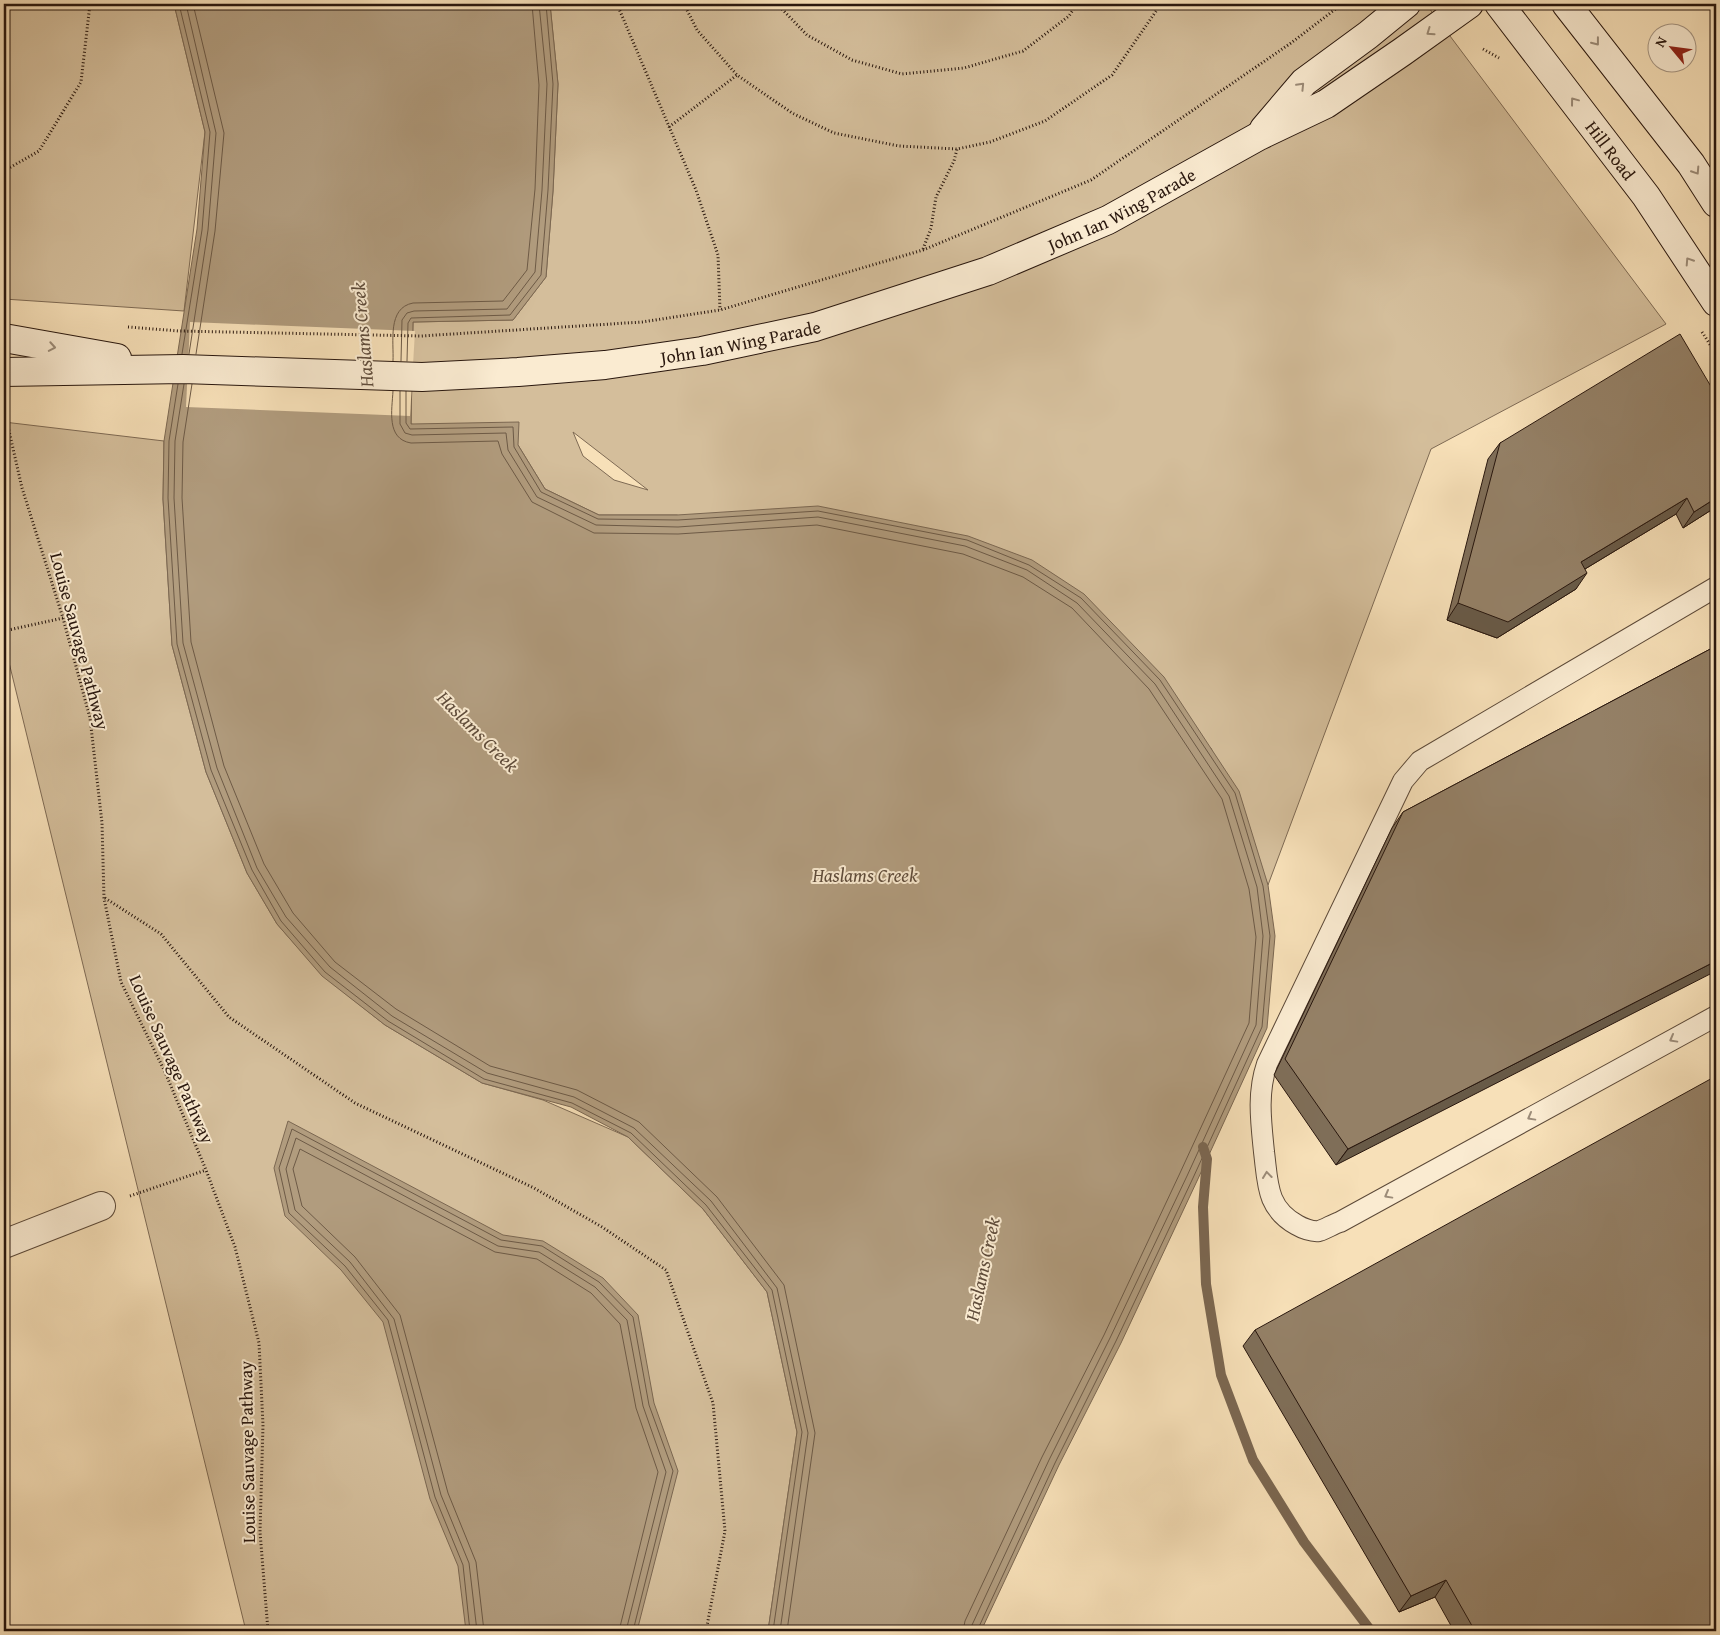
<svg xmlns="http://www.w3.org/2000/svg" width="1720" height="1635" font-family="'Gentium Book Plus',serif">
<rect width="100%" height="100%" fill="#f7e0b8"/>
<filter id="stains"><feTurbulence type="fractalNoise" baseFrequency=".004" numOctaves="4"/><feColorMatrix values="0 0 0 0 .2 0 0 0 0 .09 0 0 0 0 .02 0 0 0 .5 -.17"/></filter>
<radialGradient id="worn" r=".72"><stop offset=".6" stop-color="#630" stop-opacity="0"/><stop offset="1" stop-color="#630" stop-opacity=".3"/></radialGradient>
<path fill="#d4be9b" stroke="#7e6a54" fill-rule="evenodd" d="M4,4H174L205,132L184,311L4,299Z
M550,4H1426L1666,324L1431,449L1268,885L1211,748L677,515H599L545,489L518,445L411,424L413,322L513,320L546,277L553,191L558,84ZM573,432L648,490L614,480L583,456Z
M4,422L164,441L163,499L172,645L206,772L247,873L277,924L322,975L385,1025L482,1083L543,1100L628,1137L703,1209L767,1292L797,1432L768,1631H246L4,642Z"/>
<path fill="#b19c7e" stroke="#7b6751" d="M174,4H550L558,84L553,191L546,277L513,320L413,322L411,424L519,422L518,445L545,489L599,515H677L818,506L968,536L1032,560L1084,594L1164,677L1239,791L1268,885L1275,936L1267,1028L1197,1181L1121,1343L1059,1465L981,1631H768L797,1432L767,1292L703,1209L628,1137L571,1107L482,1083L385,1025L322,976L277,924L247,873L206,772L172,645L163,499L164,441L197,229L205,132Z
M288,1121L503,1235L543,1241L603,1278L638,1315L654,1403L678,1471L637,1631H466L458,1566L430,1499L383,1322L341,1270L285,1216L274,1168Z"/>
<path fill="#f7e0b8" d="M190,322L415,331L410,416L186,407Z"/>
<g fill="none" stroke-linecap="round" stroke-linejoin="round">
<path stroke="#6d5a46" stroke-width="1" d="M179,4L210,132L202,230L182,354
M186,4L216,133L208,230L189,354
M193,4L224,133L215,231L196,354
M393,361C394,342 387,308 413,303L503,301L527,270L535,189L539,85L532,4
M401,361L402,320L407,313L414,311L507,309L535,272L542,190L547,84L539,4
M407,361L408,323L411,318L510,315L541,275L548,190L553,84L546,4
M178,384L169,441L168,498L177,644L211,770L252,870L281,921L325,972L388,1021L484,1079L572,1103L631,1133L706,1205L772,1290L802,1432L773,1631
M184,384L175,441L174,498L183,643L217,768L257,868L286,917L330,967L392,1016L487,1073L574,1097L634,1128L711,1201L777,1288L808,1433L780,1631
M192,384L183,442L182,498L191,642L224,766L264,864L293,913L335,962L396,1009L490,1066L577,1090L639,1122L717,1197L784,1285L815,1433L787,1631
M393,391C392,410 386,439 411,443L498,441L502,454L532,502L594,533L678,534L817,525L963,554L1023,577L1072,608L1149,689L1222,799L1249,889L1256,937L1249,1023L1180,1173L1104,1335L1042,1457L965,1621L963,1631
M400,391V424L405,433L412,435L506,433L508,450L537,497L596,525L678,527L818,517L965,546L1027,570L1077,603L1155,684L1229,796L1257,887L1263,936L1256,1025L1187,1176L1110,1338L1049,1460L972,1625L971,1631
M406,391V423L410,429L513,427L514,447L541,492L598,519L678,520L818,511L967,540L1029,565L1081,598L1160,680L1235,793L1263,886L1270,936L1262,1027L1193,1178L1116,1341L1055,1463L977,1631
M470,1631L463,1565L435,1497L388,1320L345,1266L289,1213L279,1168L292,1129L501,1240L542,1246L599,1282L633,1317L649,1405L673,1471L633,1631
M477,1631L469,1563L441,1495L394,1319L350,1262L295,1210L286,1169L296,1138L498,1246L539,1252L595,1287L627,1320L643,1406L666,1472L626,1631
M484,1631L476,1562L448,1493L400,1315L355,1257L302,1206L293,1169L300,1149L495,1252L537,1259L591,1293L620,1324L636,1408L658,1472L619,1631"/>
<path stroke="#7b6751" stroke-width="10" d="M1203,1147L1207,1159L1203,1207L1206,1284L1221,1375L1253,1460L1304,1542L1371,1631"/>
<g stroke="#5c4938" stroke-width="22">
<path id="lane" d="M1716,587L1420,761L1403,781L1267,1064C1257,1093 1261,1122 1264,1152C1268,1183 1266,1208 1297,1225C1302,1228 1312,1232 1319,1231C1326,1229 1333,1224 1340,1222L1716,1016"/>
</g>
<g stroke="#5c4938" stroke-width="30">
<path id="street" d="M4,1244L101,1206"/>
</g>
<g stroke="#29170e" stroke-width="30">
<g id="secondary">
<path id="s1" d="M1499,4L1646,196L1716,302"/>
<path d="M1566,4L1691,164L1716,203"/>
<path d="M1264,129L1304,82L1368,35L1406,4"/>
<path d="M4,338L117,358"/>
<path id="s2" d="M4,372L183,369L422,377L518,372L605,365L702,351L815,327L988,271L1108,220L1259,136L1326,104L1402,52L1469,4"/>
</g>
</g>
<path stroke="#29170e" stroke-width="3" stroke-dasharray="1 2.5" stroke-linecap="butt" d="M617,4L696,190L718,255L720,310
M684,4L697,30L737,75L792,113L834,133L899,146L957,149L990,142L1045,121L1112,75L1161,4
M777,4L807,35L852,60L902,74L964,68L1023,51L1069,16L1077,4
M1483,49L1499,58
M669,127L737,75
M4,171L39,151L81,82L90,4
M923,249L931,228L936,197L954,161L957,149
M128,327L179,331L421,336L642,322L720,310L923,250L1091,180L1291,43L1342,4
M1702,332L1716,354
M4,413L7,422L22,488L63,618L90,718L102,823L104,898L121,982L165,1072L206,1170L235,1247L259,1343L263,1425L260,1532L268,1631
M4,631L63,618
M105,898L161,934L229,1017L355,1103L534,1188L602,1227L666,1270L713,1403L725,1531L706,1631
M130,1196L206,1170"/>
<use href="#lane" stroke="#faebd1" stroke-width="20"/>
<use href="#street" stroke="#faebd1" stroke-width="28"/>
<use href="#secondary" stroke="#faebd1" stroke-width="28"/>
</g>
<path fill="#7f6e58" stroke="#29170e" d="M1716,395V507L1683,528L1676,514L1585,569L1576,589L1497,638L1447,620L1488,459L1500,443Z
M1716,646L1336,1165L1274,1075L1392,828L1403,812Z
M1255,1330L1716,1631H1454L1435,1597L1399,1612L1243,1346Z"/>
<path fill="#685a47" stroke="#29170e" d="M1687,498L1676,514L1570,578L1581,562Z
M1716,498V507L1683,528L1694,512Z
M1587,573L1576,589L1497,638L1447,620L1458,603Z
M1716,961V971L1336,1165L1348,1149Z
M1446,1580L1435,1597L1399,1612L1411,1596Z"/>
<path fill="#948066" stroke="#29170e" d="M1680,334L1716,395V498L1694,512L1687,498L1581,562L1587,573L1508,622L1458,603L1500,443Z
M1716,646V961L1348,1149L1285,1059L1403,812Z
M1716,1076V1631H1475L1446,1580L1411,1596L1255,1330Z"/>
<defs><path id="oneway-chevron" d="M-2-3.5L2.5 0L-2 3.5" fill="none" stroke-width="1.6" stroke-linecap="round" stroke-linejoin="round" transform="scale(1.25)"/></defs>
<g stroke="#9c8c79">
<use href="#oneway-chevron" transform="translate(1430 32) rotate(145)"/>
<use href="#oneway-chevron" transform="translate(1596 42) rotate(52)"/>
<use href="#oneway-chevron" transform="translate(1301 86) rotate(-46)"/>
<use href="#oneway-chevron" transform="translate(1574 101) rotate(-127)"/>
<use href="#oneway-chevron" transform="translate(1696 171) rotate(57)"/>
<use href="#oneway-chevron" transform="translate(1689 261) rotate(-123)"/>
<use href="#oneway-chevron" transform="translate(52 347) rotate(10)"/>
<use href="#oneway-chevron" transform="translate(1673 1039) rotate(151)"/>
<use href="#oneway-chevron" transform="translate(1531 1117) rotate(151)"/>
<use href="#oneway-chevron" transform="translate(1267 1175) rotate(-97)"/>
<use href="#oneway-chevron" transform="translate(1388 1195) rotate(151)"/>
</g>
<g text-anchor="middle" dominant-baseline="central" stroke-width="4" stroke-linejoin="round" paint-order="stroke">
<g font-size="18" fill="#29170e" stroke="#faebd1">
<text stroke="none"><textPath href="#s1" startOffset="184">Hill Road</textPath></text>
<text stroke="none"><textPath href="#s2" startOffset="1144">John Ian Wing Parade</textPath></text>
<text stroke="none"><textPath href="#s2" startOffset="739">John Ian Wing Parade</textPath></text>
<text transform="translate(80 641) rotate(75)">Louise Sauvage Pathway</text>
<text transform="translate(172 1059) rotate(66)">Louise Sauvage Pathway</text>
<text transform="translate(247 1452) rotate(-91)">Louise Sauvage Pathway</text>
</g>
<g font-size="19" font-style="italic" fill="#5f4c3b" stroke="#faebd1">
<text transform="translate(362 335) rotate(-95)">Haslams Creek</text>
<text transform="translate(478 731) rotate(45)">Haslams Creek</text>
<text x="865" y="875">Haslams Creek</text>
<text transform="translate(982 1269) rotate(-78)">Haslams Creek</text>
</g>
</g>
<rect width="1720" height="1635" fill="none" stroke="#f7e0b8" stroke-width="20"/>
<rect x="5" y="5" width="1710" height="1625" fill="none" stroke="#29170e" stroke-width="2.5"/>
<rect x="10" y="10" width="1700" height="1615" fill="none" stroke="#29170e"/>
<g transform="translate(1672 48) rotate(299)"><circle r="24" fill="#faebd1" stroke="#a69683"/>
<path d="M0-4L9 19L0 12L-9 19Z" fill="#8f2418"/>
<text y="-8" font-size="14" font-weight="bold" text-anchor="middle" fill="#29170e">N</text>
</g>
<rect width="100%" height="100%" filter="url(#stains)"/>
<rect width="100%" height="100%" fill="url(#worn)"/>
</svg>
